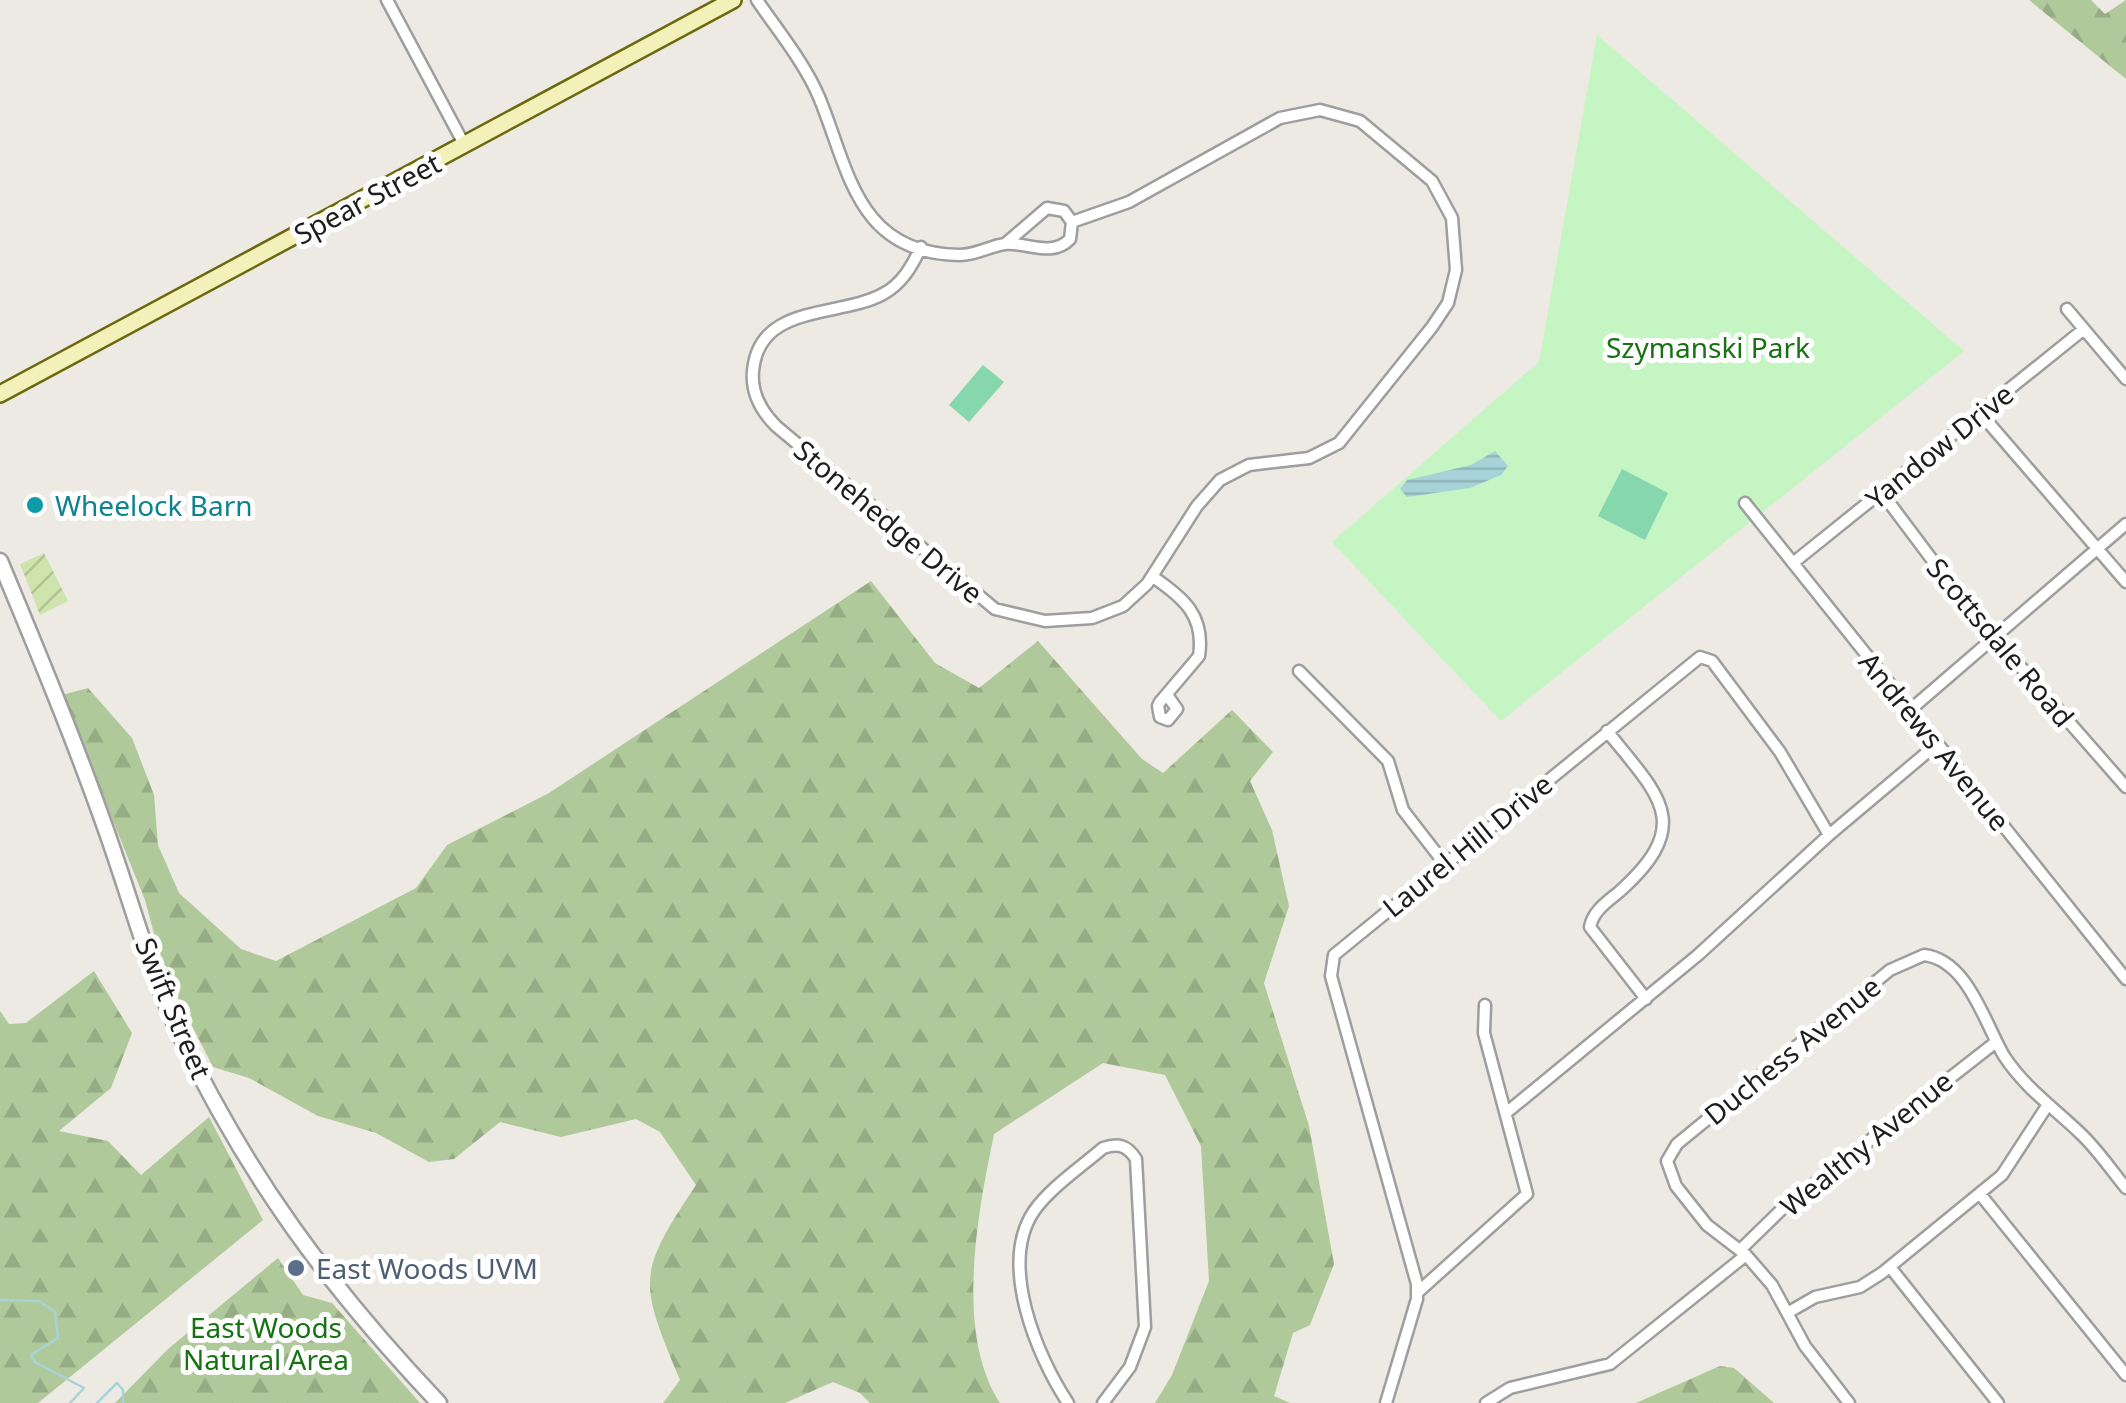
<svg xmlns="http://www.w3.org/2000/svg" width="2126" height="1403" font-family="'Noto Sans',sans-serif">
<defs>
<pattern id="forest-firs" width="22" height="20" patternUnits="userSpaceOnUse" patternTransform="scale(2.5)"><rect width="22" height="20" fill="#afc99b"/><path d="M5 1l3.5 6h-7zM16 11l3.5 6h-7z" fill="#96ac85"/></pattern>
<pattern id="garden-furrows" width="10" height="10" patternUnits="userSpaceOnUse" patternTransform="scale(2.5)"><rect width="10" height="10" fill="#cfe4ad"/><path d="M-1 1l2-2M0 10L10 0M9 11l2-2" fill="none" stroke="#b1c394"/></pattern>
<pattern id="water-rules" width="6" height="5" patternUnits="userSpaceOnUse" patternTransform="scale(2.5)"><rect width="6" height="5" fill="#a7d3d8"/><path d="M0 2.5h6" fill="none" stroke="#8fb5b9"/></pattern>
</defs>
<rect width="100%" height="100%" fill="#ede9e3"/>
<path fill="url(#forest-firs)" d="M2029,0H2091L2105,14L2126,0V79Z
M871,581L935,663L979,688L1038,641L1142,759L1163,773L1232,710L1273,752L1250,781L1272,830L1289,906L1264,983L1309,1126L1334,1264L1310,1325L1293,1333L1274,1396L1290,1403H1155L1172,1375L1209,1281L1201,1146L1165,1075L1103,1063L994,1134C978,1213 954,1332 1000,1403H870L860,1393L833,1382L785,1403H663L680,1380C639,1281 636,1275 696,1185L660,1132L636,1119L561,1137L500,1122L454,1159L429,1162L376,1133L318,1116L249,1078L213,1067L164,971L145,900L62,695L88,688L132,738L154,795L158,845L179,893L241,949L276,961L416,888L447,845L549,793Z
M94,971L132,1033L111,1088L59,1131L108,1141L141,1175L209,1117L263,1220L38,1403H0V1011L9,1024L26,1023Z
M278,1258L303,1295L332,1303L420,1403H115L168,1349Z
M1720,1366L1734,1368L1774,1403H1636Z"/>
<path fill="#c5f5c3" d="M1597,35L1964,351L1501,721L1332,542L1539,362Z"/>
<path fill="url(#garden-furrows)" d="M44,553L68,601L40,615L20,564Z"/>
<path fill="#87d7ae" d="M983,365L1004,382L969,422L949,405Z
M1622,469L1668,493L1645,540L1598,516Z"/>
<path fill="url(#water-rules)" d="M1495,451L1508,466L1501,475L1470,488L1407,497L1400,489L1407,480L1471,465Z"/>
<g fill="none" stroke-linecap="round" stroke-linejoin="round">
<path stroke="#a7d3d8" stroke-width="2.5" d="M0,1300L39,1301L55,1312L58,1338L31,1355L35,1362L84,1388L70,1403
M97,1403L117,1383L123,1390V1403"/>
<g stroke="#9e9e9e" stroke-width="15">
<path id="minor" d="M387,0L465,146
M757,0C778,31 804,62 819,97C849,169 856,254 960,255C976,255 990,246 1005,244C1027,242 1052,258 1070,239L1072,222L1064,211L1047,208L1005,244
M921,247C912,266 902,284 883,294C839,318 759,303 753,371C751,393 761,411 776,426L995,609L1045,621L1092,618L1123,606L1147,584L1197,506L1220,480L1249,465L1309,458L1339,443L1432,327L1448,303L1456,270L1452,218L1432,181L1360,121L1320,110L1280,118L1129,202L1072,222
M2067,309L2126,379
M1981,414L2126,582
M1882,493L1963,601L2126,787
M1745,503L2126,979
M1793,563L2084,329
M1153,577C1184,598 1205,616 1199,656L1160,702L1158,706L1160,717L1168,720L1177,709L1167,695
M1299,671L1388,761L1403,810L1444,863
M1910,710L2126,524
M1607,731C1660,797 1695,824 1619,892C1607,902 1593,911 1590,927L1646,999
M1506,1113L1698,955L1829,835L1937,744
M1980,1194L2126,1375
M1740,1250L1781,1210L1996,1042
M1890,1267L1998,1403
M1418,1292L1527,1194L1484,1033L1485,1005
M1789,1312L1815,1297L1860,1287L1882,1273L2002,1175L2047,1106
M1068,1403C1037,1356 998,1264 1034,1211C1050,1188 1081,1167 1103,1148C1118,1143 1127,1145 1136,1159L1145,1327L1130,1367L1103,1403
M1386,1403L1417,1299V1284L1331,976L1334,955L1700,657L1712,661L1780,752L1829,835
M1486,1403L1510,1388L1610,1364L1746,1255
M1849,1403L1805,1346L1772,1285L1746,1255L1707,1225L1676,1186L1667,1161L1677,1144L1890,970L1924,955C1968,960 1985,1024 2004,1056C2025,1088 2054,1108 2081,1134C2098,1150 2111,1170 2126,1188"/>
</g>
<g stroke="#9e9e9e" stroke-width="19">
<path id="tertiary" d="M0,561C37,650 74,739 106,830C130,897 148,967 178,1031C247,1176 329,1287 439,1403"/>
</g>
<g stroke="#6b690d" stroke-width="20">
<path id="secondary" d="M0,394L733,0"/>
</g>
<use href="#minor" stroke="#fff" stroke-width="10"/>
<use href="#tertiary" stroke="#fff" stroke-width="14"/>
<use href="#secondary" stroke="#f4f0ba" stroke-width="15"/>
</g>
<circle fill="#0f9aa8" stroke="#fff" stroke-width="4" cx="35" cy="505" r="10"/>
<circle fill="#5c6f8a" stroke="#fff" stroke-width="4" cx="296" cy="1268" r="10"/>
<g text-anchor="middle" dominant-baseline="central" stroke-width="10" stroke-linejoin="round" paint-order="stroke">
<g font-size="28" fill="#1d1d1d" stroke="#fff">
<text transform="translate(367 198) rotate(-28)">Spear Street</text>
<text transform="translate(1939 446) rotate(-39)">Yandow Drive</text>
<text transform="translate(889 521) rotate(40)">Stonehedge Drive</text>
<text transform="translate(2001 642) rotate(50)">Scottsdale Road</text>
<text transform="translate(1935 741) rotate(51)">Andrews Avenue</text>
<text transform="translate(1467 845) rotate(-39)">Laurel Hill Drive</text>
<text transform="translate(174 1008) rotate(67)">Swift Street</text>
<text transform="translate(1792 1050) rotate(-39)">Duchess Avenue</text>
<text transform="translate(1866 1143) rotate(-39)">Wealthy Avenue</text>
</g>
<g font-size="28" fill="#187214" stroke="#fff">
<text x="1708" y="347">Szymanski Park</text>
<text x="266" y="1327">East Woods<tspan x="266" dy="32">Natural Area</tspan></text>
</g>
<g font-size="28" fill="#0d838f" stroke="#fff" text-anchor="start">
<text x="55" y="505">Wheelock Barn</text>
</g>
<g font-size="28" fill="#4e5e75" stroke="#fff" text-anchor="start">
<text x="316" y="1268">East Woods UVM</text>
</g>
</g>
</svg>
